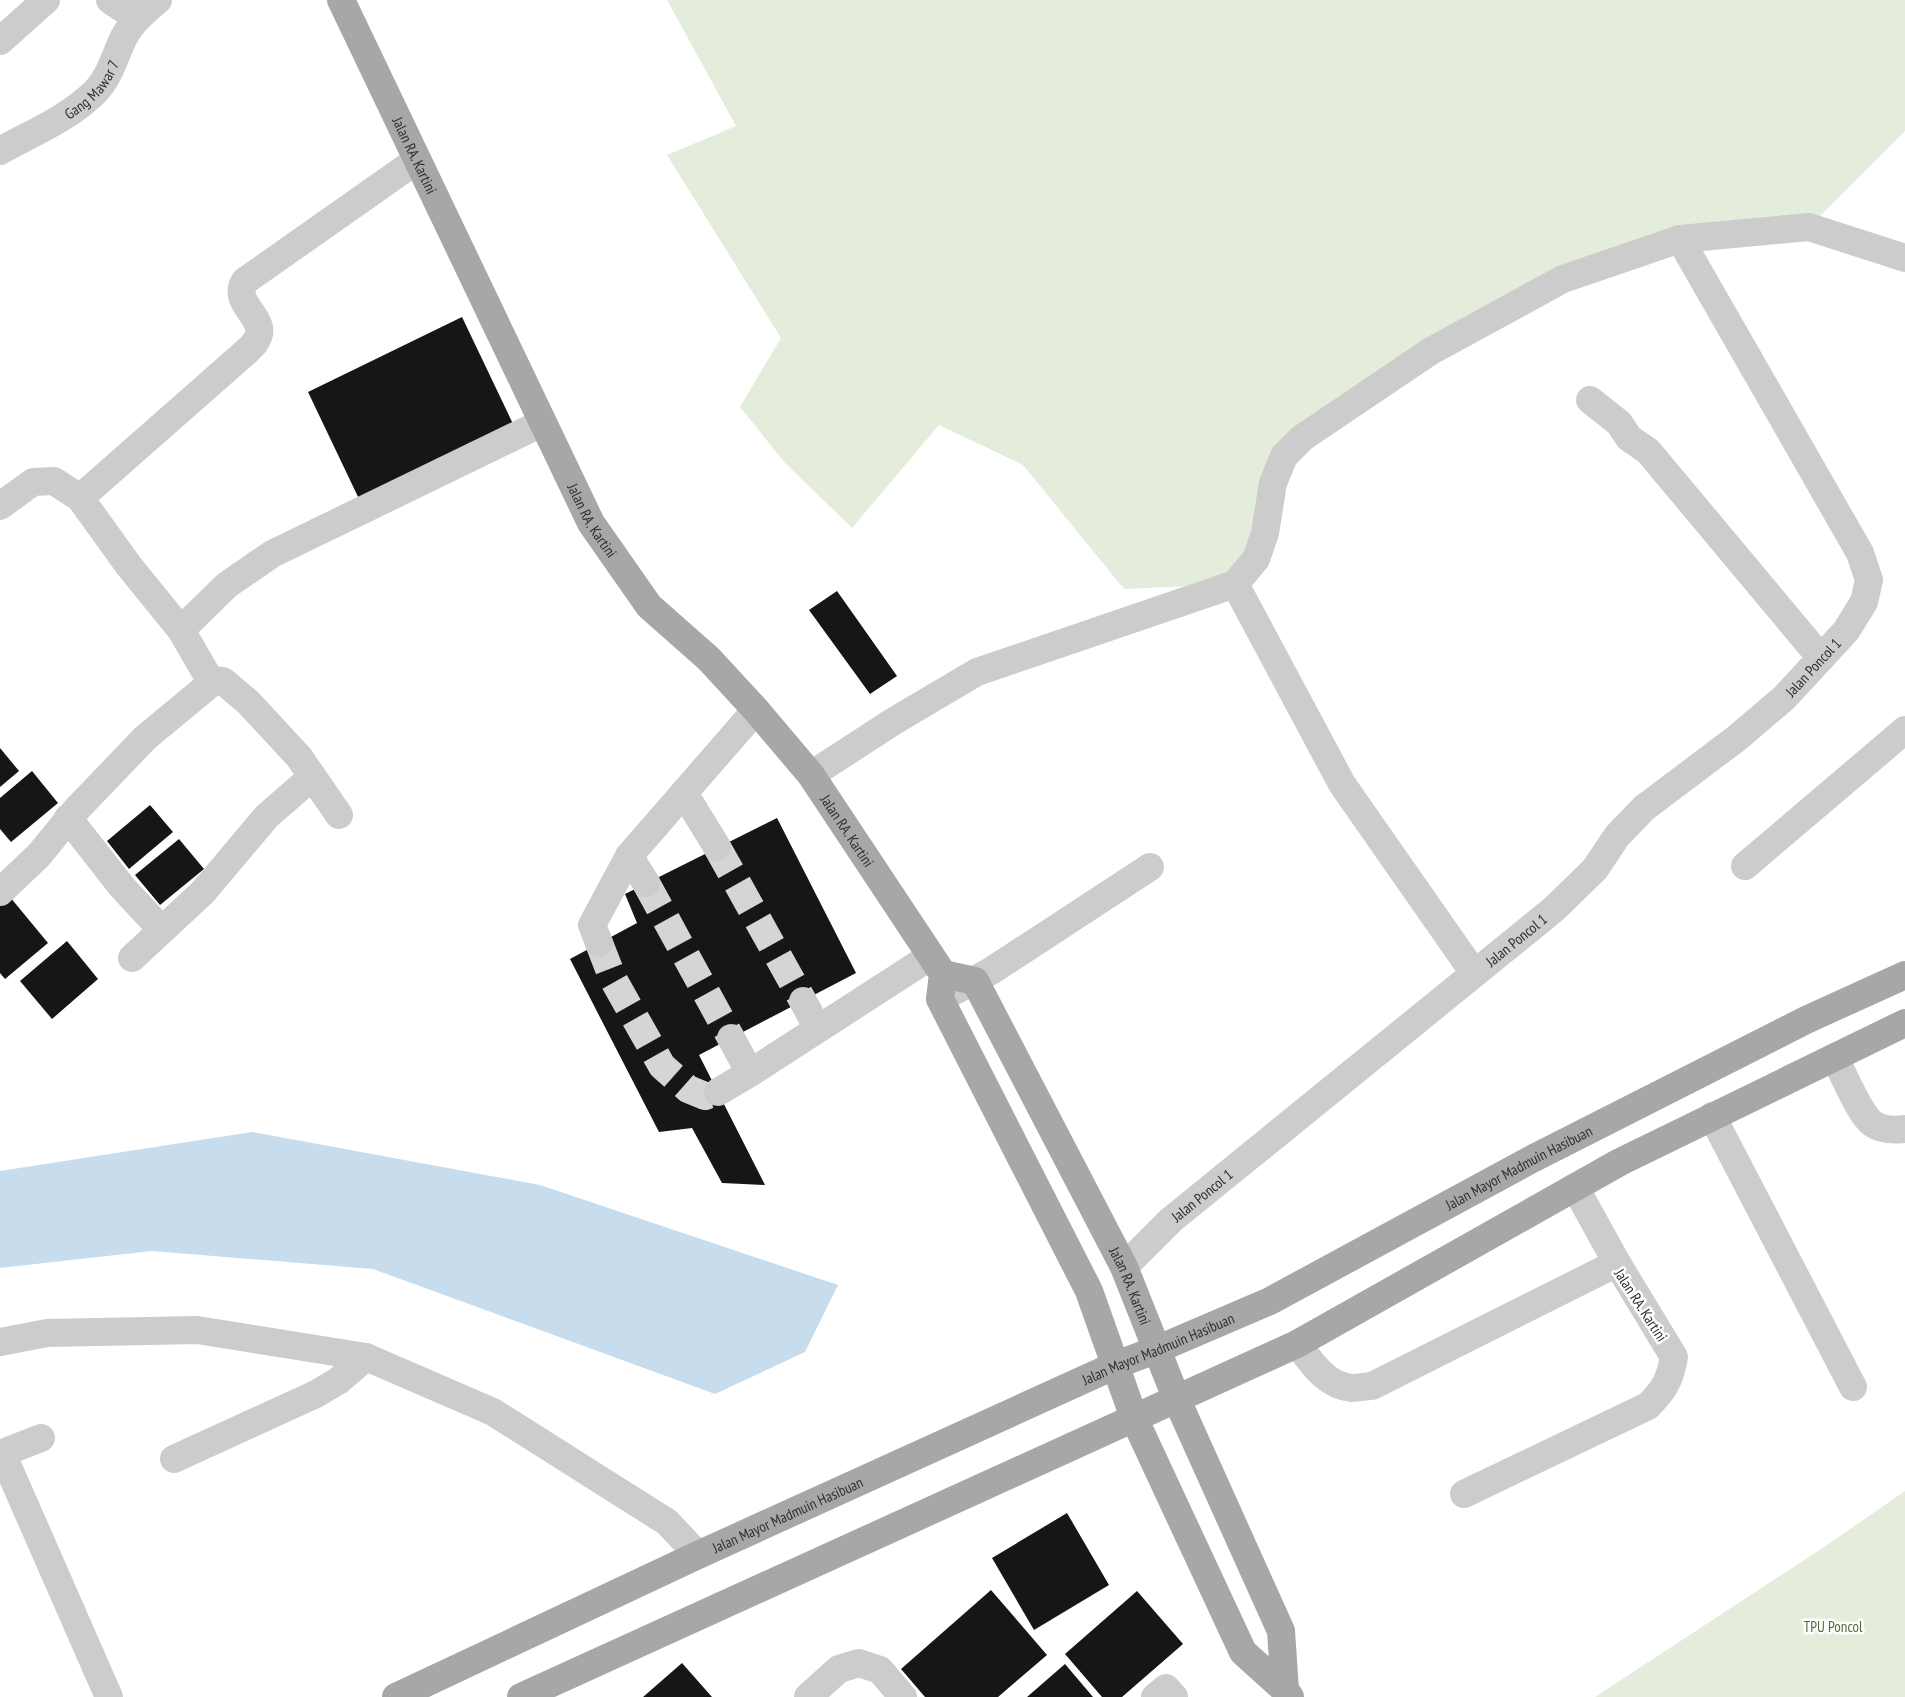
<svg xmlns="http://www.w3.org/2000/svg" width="1905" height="1697" font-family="'PT Sans Narrow',sans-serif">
<rect width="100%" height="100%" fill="#fff"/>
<path fill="#e4eddc" d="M667,0H1905V131L1809,227L1680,239L1563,279L1302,438L1235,584L1124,589L1023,465L939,425L852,528L785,463L740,407L781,338L667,155L736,126Z
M1905,1491V1697H1595L1824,1547Z"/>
<path fill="#c7dced" d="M252,1132L540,1185L838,1285L805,1352L715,1394L373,1269L152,1251L0,1268V1171Z"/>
<path fill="#161616" d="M462,317L514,426L360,501L308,392Z
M837,591L897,676L870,694L809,610Z
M0,748L19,771L0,787Z
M32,771L58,803L11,842L0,829V798Z
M150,805L173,832L129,869L107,841Z
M777,818L856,973L699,1055L765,1185L722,1183L692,1128L659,1132L570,959L637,923L625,894Z
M179,839L204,869L160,905L135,875Z
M10,897L48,943L5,979L0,973V906Z
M67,941L98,979L52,1019L20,981Z
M1067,1513L1109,1585L1034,1630L992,1558Z
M991,1590L1047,1655L998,1697H925L901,1669Z
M1137,1591L1183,1644L1122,1697H1102L1065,1654Z
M682,1663L712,1697H643Z
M1065,1664L1093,1697H1027Z"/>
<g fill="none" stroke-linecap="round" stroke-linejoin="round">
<path stroke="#d5d5d5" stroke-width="28" stroke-dasharray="28 14" stroke-linecap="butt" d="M717,847L803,1001
M646,883L731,1038
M599,943L613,979L662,1066L688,1089L705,1096L718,1092"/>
<g stroke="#ccc" stroke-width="28">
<path d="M110,0L137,18"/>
<path d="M0,41L46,0"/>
<path id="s1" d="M0,151C32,133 69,118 95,92C110,77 115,55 124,37C132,22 145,11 158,0"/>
<path d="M1590,400L1619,423L1629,438L1648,451L1821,658"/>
<path d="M0,506L33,482L54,481L80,498L247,351C250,348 255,344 257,339C269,319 230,303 245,281L417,160"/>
<path d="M1235,584L1342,784L1474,973"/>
<path d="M181,630L227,585L272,554L542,423"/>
<path d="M210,680L223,681L248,702L299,757L339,815"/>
<path d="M811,775L894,721L977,672L1235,584L1256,559L1265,533L1273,483L1284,456L1302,438L1431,351L1563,279L1680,239L1809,227L1905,258"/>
<path d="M684,793L717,847"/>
<path d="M68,818L122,887L162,930"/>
<path d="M629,856L646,883"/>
<path d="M1745,866L1905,730"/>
<path d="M0,892L39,855L75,811L145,738L209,685L210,680L181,630L129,566L80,498"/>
<path d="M599,943L592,925L629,856L756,710"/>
<path d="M132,958L203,892L267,816L312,777"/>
<path d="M940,999L991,971L1150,867"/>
<path d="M803,1001L818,1029"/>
<path d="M731,1038L750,1073"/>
<path d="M1835,1057C1840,1069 1846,1081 1852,1093C1866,1119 1871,1133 1905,1129"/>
<path d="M718,1092L750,1073L931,956"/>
<path d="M1712,1116L1853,1387"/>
<path id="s2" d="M1124,1267L1171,1220L1554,909L1595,869L1617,836L1644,808L1737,738L1784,698L1846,631L1864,602L1869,580L1860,553L1680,239"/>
<path d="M0,1342L47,1333L197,1330L366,1357L493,1412L667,1522L698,1555"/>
<path d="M1297,1344C1312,1363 1326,1386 1352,1388C1358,1388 1366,1386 1372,1386L1617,1263"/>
<path d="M2,1453L109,1697"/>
<path d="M0,1454L41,1438"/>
<path d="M174,1459L316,1394L338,1381L366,1357"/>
<path d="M1464,1494L1648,1406C1664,1390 1670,1380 1674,1357L1617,1263L1575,1187"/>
<path d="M808,1697L839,1669L859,1663L880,1670L903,1697"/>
<path d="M1155,1697L1166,1688L1174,1697"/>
</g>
<g stroke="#a7a7a7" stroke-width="28">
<path id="s3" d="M341,0L591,523L649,606L709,659L756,710L811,775L943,974L940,999L1089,1291L1134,1418L1243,1652L1285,1690L1290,1697"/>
<path id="s4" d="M943,974L975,981L1124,1267L1177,1400L1281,1631L1285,1690"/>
<path id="s5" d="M396,1697L698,1555L1116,1365L1158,1349L1270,1301L1532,1159L1806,1020L1905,975"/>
<path d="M521,1697L1297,1344L1620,1162L1905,1023"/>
</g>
</g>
<g text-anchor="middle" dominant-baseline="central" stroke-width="5" stroke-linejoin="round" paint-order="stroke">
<g font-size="15" fill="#2f2f2f" stroke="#fff">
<text stroke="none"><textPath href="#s1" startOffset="112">Gang Mawar 7</textPath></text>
<text stroke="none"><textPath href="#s3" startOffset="172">Jalan RA. Kartini</textPath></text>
<text stroke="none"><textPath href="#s3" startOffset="578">Jalan RA. Kartini</textPath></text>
<text stroke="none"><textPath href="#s2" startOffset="916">Jalan Poncol 1</textPath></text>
<text stroke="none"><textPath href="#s3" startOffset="982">Jalan RA. Kartini</textPath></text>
<text stroke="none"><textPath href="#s2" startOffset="511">Jalan Poncol 1</textPath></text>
<text stroke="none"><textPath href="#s5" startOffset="1242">Jalan Mayor Madmuin Hasibuan</textPath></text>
<text stroke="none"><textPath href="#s2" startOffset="106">Jalan Poncol 1</textPath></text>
<text stroke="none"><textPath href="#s4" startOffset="375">Jalan RA. Kartini</textPath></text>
<text transform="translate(1641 1305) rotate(57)">Jalan RA. Kartini</text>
<text stroke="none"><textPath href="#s5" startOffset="838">Jalan Mayor Madmuin Hasibuan</textPath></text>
<text stroke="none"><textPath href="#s5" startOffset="432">Jalan Mayor Madmuin Hasibuan</textPath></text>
</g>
<g font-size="15" fill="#4f6c3a" stroke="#fff">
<text x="1833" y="1626">TPU Poncol</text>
</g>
</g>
</svg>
